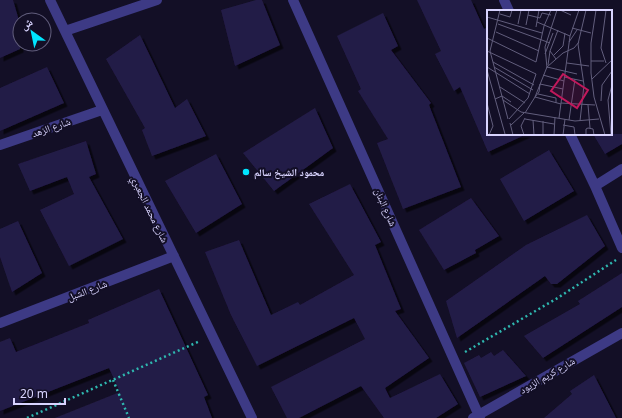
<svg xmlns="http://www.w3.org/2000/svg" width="622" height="418" font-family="'Noto Sans','Noto Naskh Arabic',sans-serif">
<defs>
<filter id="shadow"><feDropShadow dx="3.5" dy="3.5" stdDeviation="0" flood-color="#0009"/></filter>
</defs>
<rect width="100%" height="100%" fill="#130f26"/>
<path fill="#241b47" filter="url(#shadow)" d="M0,0H13L20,24V49L0,58Z
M256,0H262L280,45L235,66L221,10Z
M417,0H471L484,29L488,27V134H527L488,152L460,87L454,91L435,54L441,51Z
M383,13L398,46L391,50L431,103L429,105L461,187L403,209L377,143L388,139L358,91L361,89L337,36Z
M140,35L175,108L187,99L206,136L152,156L142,130L145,128L106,59Z
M47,67L64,103L0,131V88Z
M315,108L333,148L274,191L243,153Z
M593,134H622V144L605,154Z
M86,141L96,174L89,177L123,239L69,266L40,210L74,194L67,177L30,191L18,164Z
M549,150L574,191L524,221L500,179Z
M216,154L242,204L196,233L165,181Z
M350,184L381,242L375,245L401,309L395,311L429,358L385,388L390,398L440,374L458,404L436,418H384L361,386L299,418H287L271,387L365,339L354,318L257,366L231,315L205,252L239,240L271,315L298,302L300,305L354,275L309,204Z
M471,198L499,236L475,250L476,253L444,270L419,230Z
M587,215L605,246L557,284H551L545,276L457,338L446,301L526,245Z
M18,221L42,273L12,292L0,257V229Z
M622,273V307L543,358L524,336L580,304L578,301Z
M159,289L208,395L204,397L212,418H55L120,392L109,368L0,411V342L10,338L16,352L89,323L88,320Z
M503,350L526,376L480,397L464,363L479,355L481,358L491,352L494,356Z
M594,375L616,418H544L572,394L570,391Z"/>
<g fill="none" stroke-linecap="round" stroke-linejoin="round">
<path stroke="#2fb8b0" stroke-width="2.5" stroke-dasharray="2 3" stroke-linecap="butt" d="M465,352L556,299L616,260
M113,380L129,418
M27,418L200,341"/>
<path stroke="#3d3a85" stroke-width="10" d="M50,0L252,418
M293,0L480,418
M504,0L509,11
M65,31L157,0
M570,134L595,186L622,248
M0,145L102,110
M595,186L622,169
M0,323L174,256
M473,418L622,333"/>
</g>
<circle fill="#00e5ff" stroke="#130f26" stroke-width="1.5" cx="246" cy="172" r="4"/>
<g text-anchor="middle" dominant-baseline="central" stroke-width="4" stroke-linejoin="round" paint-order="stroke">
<g font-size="10" fill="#d9d4ff" stroke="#130f26">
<text transform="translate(51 127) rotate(-19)">شارع الزهد</text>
<text transform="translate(386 207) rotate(66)">شارع البنان</text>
<text transform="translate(150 209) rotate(64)">شارع محمد الجعبري</text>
<text transform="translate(87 290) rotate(-21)">شارع الشبل</text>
<text transform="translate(547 375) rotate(-30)">شارع كريم الزيود</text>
</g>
<g font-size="10" font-weight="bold" fill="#d9d4ff" stroke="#130f26" text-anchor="start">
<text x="254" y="172">محمود الشيخ سالم</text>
</g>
</g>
<g transform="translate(487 10)">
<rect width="125" height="125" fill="#130f26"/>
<path fill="none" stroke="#625e7d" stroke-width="1" d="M13,0L3,41L21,109M73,0L84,5M109,0L104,33V63L107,87L118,125M13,4L23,7L25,0M41,5L53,8L55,3L64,5M0,7L55,23M50,12L83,26M11,14L63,33M31,14L34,0M39,15L42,0M49,17L52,0M85,18L104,23M9,22L52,41M0,28L49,52L57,16L64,0M82,32L90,20M125,38V15M0,41L49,64L41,88L22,109M58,44L66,23M67,45L76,36L78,23M69,49L63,41L71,20M104,51H117M6,52L47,75M80,53L102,56M119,53L114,38L119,0M61,55L63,41M0,57L43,84M7,57L46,80M60,57L90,64M60,58L58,37L70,0M0,60L18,124M56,65L77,71M77,67L96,71M105,69L125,50M53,74L52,82L48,87L74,94M53,74L76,79M13,77L38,93M51,84L69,88V93M8,89L15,86L24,92M16,90L34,102L88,111L112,109M114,91L115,75L125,61M0,93L6,116L2,125M74,93L108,95M101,95L103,118M38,103L48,87L60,57L76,43L87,38L92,32M72,108L83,26L92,0M38,109L67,114M46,110L47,125M82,110L88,69M56,111V125M93,111L97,75L91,34L99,0M23,113L26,125M24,115L37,103M76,115L87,117L88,125M37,125L34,116L38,108M67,125L68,107M76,125L78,109M99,125V119L101,118L106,119L107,125M124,125L121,90L125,75"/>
<path fill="#c2185b" fill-opacity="0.15" stroke="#c2185b" stroke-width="2" d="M76,64L101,80L90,98L64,81Z"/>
<rect width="125" height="125" fill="none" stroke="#d9d4ff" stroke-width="2"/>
</g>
<g transform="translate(32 32) rotate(327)"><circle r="19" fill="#130f26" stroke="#625e7d"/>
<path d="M0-3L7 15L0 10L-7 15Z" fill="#00e5ff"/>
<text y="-6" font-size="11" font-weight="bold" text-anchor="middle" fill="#d9d4ff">ش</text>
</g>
<path d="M14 398v6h51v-6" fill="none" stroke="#d9d4ff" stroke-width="2"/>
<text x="20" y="398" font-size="12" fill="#d9d4ff" stroke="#130f26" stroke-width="3" paint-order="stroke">20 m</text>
</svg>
